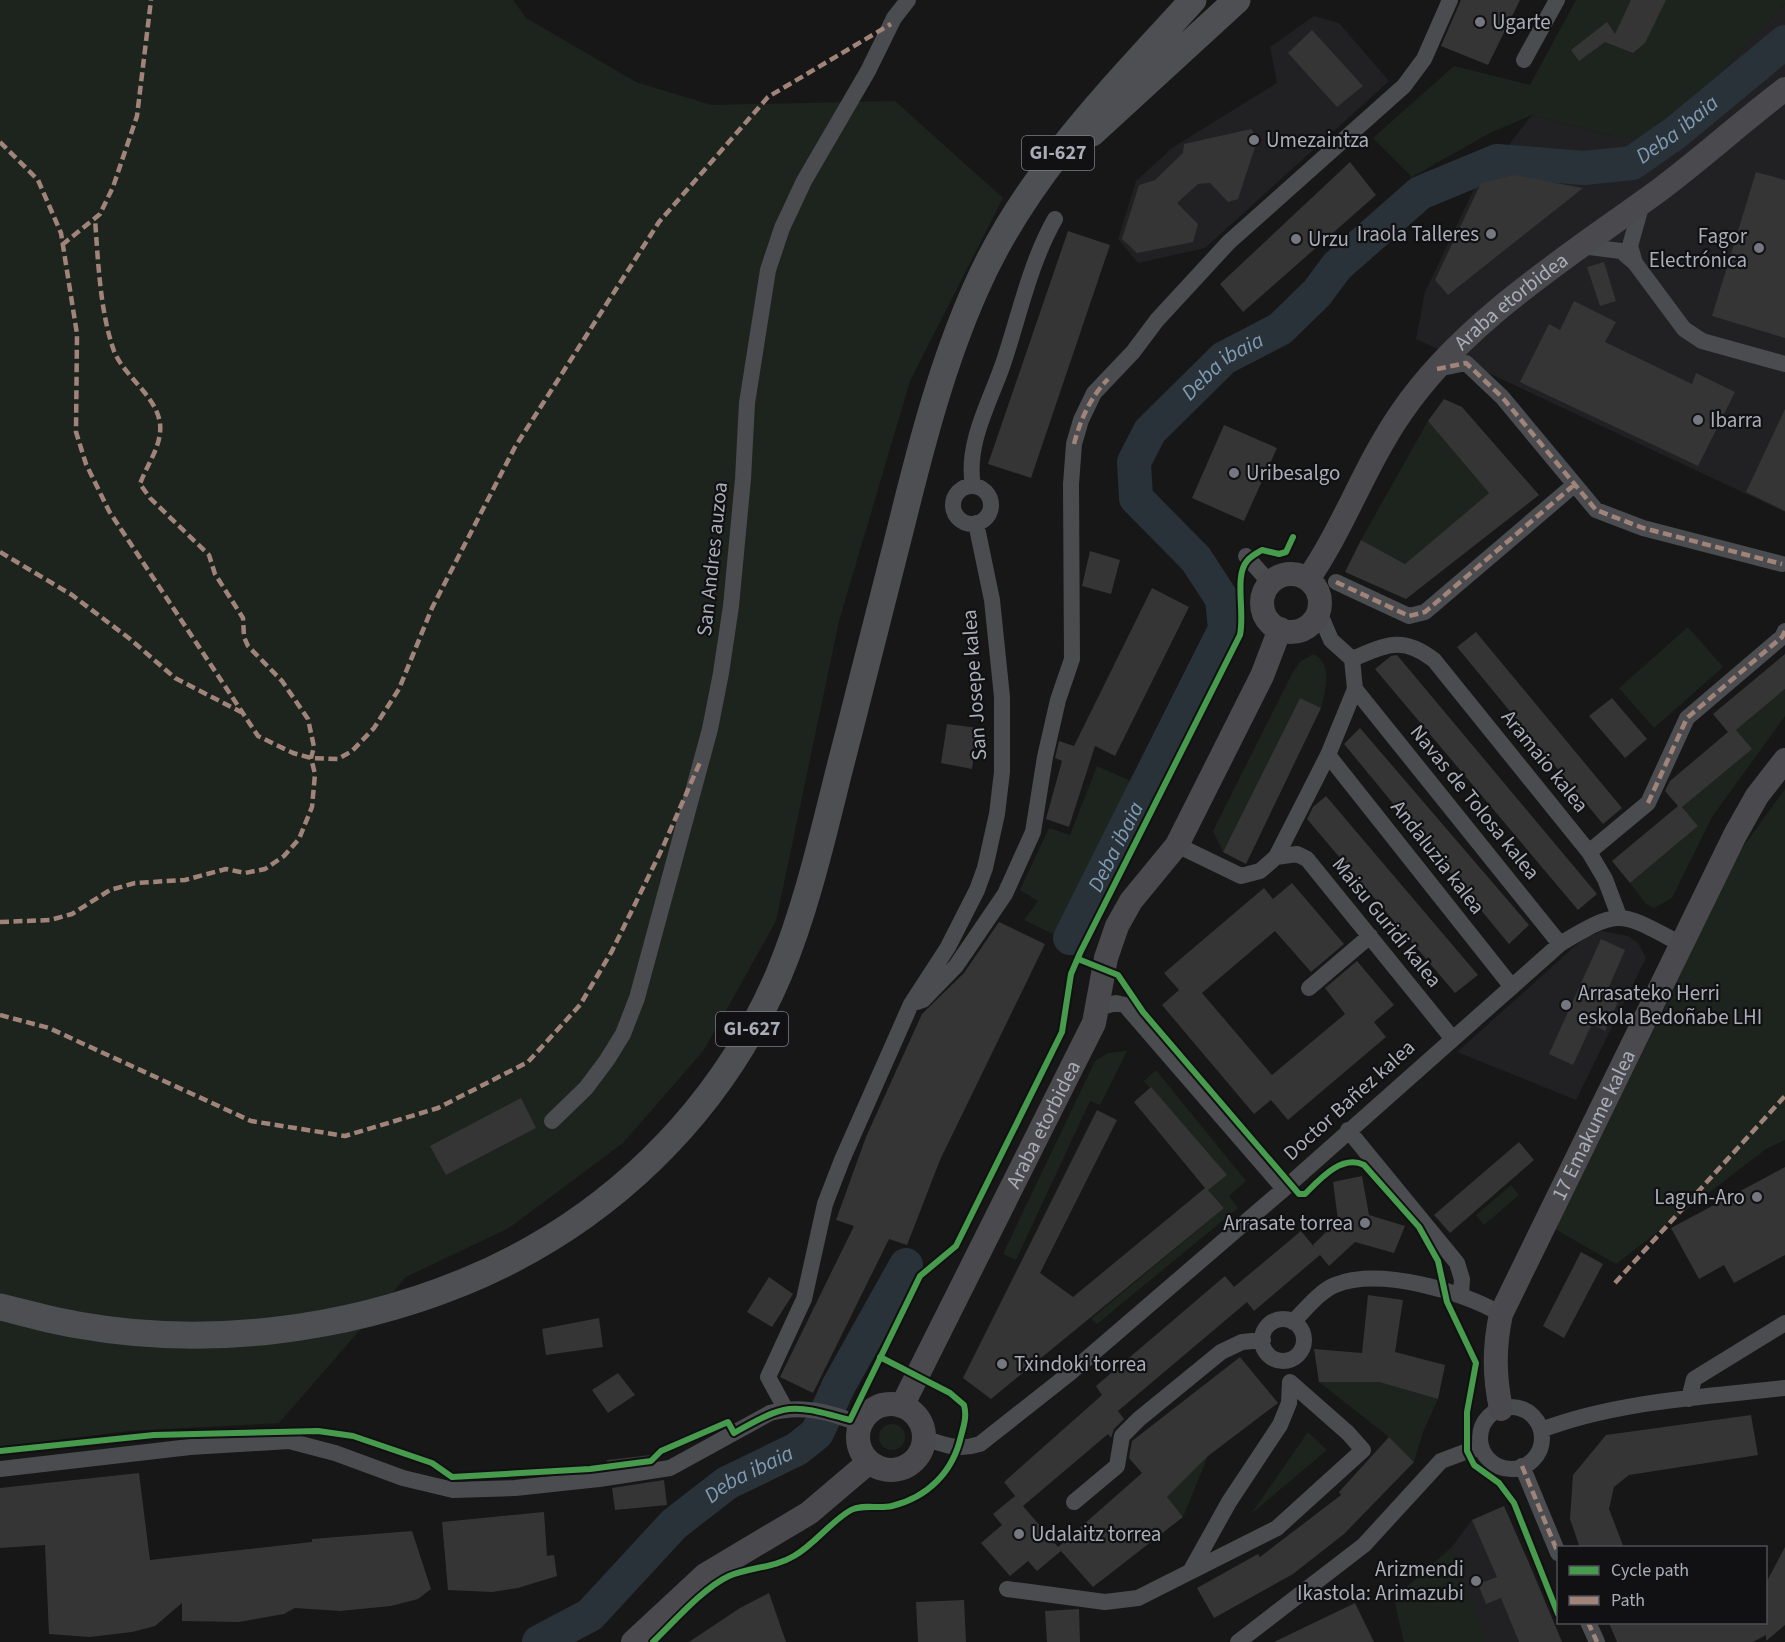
<svg xmlns="http://www.w3.org/2000/svg" width="1785" height="1642" font-family="'Source Sans 3',sans-serif">
<rect width="100%" height="100%" fill="#171717"/>
<path fill="#212123" d="M1785,4V512L1416,339L1425,292L1473,191L1532,115L1612,136L1689,106Z
M1314,16L1339,23L1389,81L1205,248L1138,263L1118,239L1136,181L1172,148L1277,83L1270,47Z
M1602,931L1628,936L1638,943L1646,958L1576,1100L1457,1052L1573,948L1586,937Z
M1504,1506L1562,1642H1404L1394,1598L1451,1548L1472,1520Z"/>
<path fill="#1d241e" d="M0,0H513L526,18L636,82L711,105L895,101L1003,198L910,381L839,621L776,921L704,1050L623,1143L509,1228L406,1277L279,1423L129,1431L0,1447Z
M1576,0H1785V4L1689,106L1641,139L1612,136L1532,115L1490,133L1412,177L1373,138L1454,66L1530,85Z
M1428,421L1489,493L1405,564L1361,540Z
M1688,627L1723,667L1654,728L1619,688Z
M1313,654C1333,662 1325,692 1321,708L1300,698L1223,852L1213,831L1293,672L1300,662Z
M1785,689V716L1712,817L1672,898L1654,908L1646,904L1630,883L1698,826L1682,807L1736,730Z
M1097,766L1131,781L1053,934L1024,920L1038,901L1020,890L1049,828L1070,835Z
M1785,789V1140L1766,1149L1616,1264L1553,1228L1664,1010L1732,862Z
M1127,1051L1100,1105L1090,1101L1016,1260L1003,1254L1095,1061L1108,1053Z
M1156,1070L1246,1181L1229,1196L1238,1208L1097,1324L1091,1319L1224,1208L1208,1190L1226,1175L1144,1081Z
M1511,1185L1519,1195L1484,1225L1476,1215Z
M1319,1382H1379L1438,1399L1423,1432L1414,1462L1389,1437Z
M879 1437a13 13 0 1 1 26 0a13 13 0 1 1-26 0Z
M1308,1432L1327,1450L1252,1513Z
M1208,1456L1183,1517L1167,1497Z
M1451,1548L1487,1642H1404L1394,1598Z"/>
<g fill="none" stroke-linecap="round" stroke-linejoin="round">
<g stroke="#2a3239" stroke-width="34">
<path id="s1" d="M1070,938L1225,629L1222,599L1196,559L1136,498L1134,462L1150,431L1224,358L1280,329L1317,293L1337,266L1420,193L1497,161L1584,168L1632,163L1675,133L1785,42"/>
<path id="s2" d="M539,1642L590,1615L674,1524L727,1483L797,1449L817,1433L839,1385L906,1265"/>
</g>
</g>
<path fill="#353536" d="M1461,0H1520L1488,65L1441,46Z
M1631,0H1666L1645,43L1633,53L1605,42L1579,61L1571,50L1607,22L1615,34Z
M1312,30L1363,86L1337,107L1288,53Z
M1251,129L1258,138L1238,199L1228,202L1210,183L1198,184L1177,203L1198,224L1193,242L1137,253L1122,239L1139,185L1155,180L1183,153L1184,144Z
M1350,162L1376,195L1243,312L1220,284Z
M1756,172L1785,180V338L1712,316Z
M1514,175L1583,188L1448,295L1435,280L1481,183Z
M1068,231L1110,245L1031,478L988,464Z
M1604,262L1616,301L1600,306L1587,267Z
M1574,301L1616,322L1605,342L1692,384L1696,373L1735,392L1698,466L1520,382L1549,324L1560,330Z
M1444,399L1462,407L1539,495L1406,599L1345,572L1361,540L1405,564L1489,493L1428,421Z
M1785,409V511L1746,492Z
M1224,425L1277,448L1244,521L1192,498Z
M1090,551L1120,560L1111,594L1082,586Z
M1152,588L1189,607L1115,756L1095,746L1069,827L1046,819L1062,761L1055,758L1059,741L1074,746Z
M1476,632L1622,808L1603,824L1457,647Z
M1785,654V689L1736,730L1752,749L1682,807L1698,826L1630,883L1612,861L1678,806L1665,791L1670,781L1728,732L1713,714Z
M1397,655L1597,894L1578,910L1375,669L1391,656Z
M1300,698L1321,708L1246,864L1223,852Z
M1612,698L1647,739L1625,758L1589,716Z
M947,724L978,728L972,769L941,763Z
M1360,728L1529,925L1509,944L1344,744Z
M1326,796L1478,975L1455,993L1307,819L1313,807Z
M1292,883L1344,944L1311,972L1275,931L1202,993L1272,1075L1345,1014L1325,988L1357,961L1394,1005L1374,1022L1386,1037L1288,1120L1271,1100L1254,1114L1162,1005L1179,990L1164,973L1264,888L1273,899Z
M999,922L1045,944L940,1160L907,1245L889,1239L813,1393L780,1377L854,1226L836,1220L866,1137L922,1014L964,973Z
M1601,939L1625,950L1608,989L1621,995L1605,1031L1592,1024L1573,1065L1549,1054Z
M1151,1087L1227,1175L1208,1190L1224,1208L991,1399L963,1378L1097,1110L1117,1120L1040,1273L1073,1297L1205,1188L1134,1102Z
M521,1098L536,1128L446,1175L430,1146Z
M1519,1142L1534,1160L1450,1233L1434,1215Z
M1785,1167V1255L1734,1283L1724,1265L1699,1279L1671,1228Z
M1362,1176L1369,1215L1405,1226L1394,1253L1355,1242L1329,1266L1320,1255L1254,1311L1247,1302L1118,1411L1124,1419L1114,1429L1111,1438L1108,1434L1023,1506L1058,1547L1142,1473L1129,1458L1132,1441L1240,1357L1278,1403L1208,1456L1167,1497L1183,1517L1093,1587L1061,1551L1037,1571L1028,1561L1010,1576L981,1543L1002,1525L993,1514L1015,1496L1020,1502L1004,1482L1102,1395L1096,1386L1225,1276L1234,1287L1301,1231L1315,1248L1313,1245L1338,1220L1333,1182Z
M1581,1252L1603,1264L1564,1338L1543,1326Z
M769,1277L793,1294L772,1327L747,1312Z
M1368,1295L1403,1300L1395,1352L1445,1365L1438,1399L1379,1382H1319L1314,1349L1362,1353Z
M599,1318L603,1347L546,1355L542,1329Z
M618,1373L635,1395L608,1413L592,1390Z
M1751,1415L1758,1455L1629,1475L1614,1487L1609,1509L1624,1548H1580L1570,1519L1573,1475L1606,1435Z
M1389,1437L1414,1462L1344,1534L1293,1574L1214,1618L1197,1588L1258,1554L1260,1557L1341,1495L1339,1492Z
M660,1454L661,1459L608,1467L607,1460Z
M139,1473L150,1560L312,1542V1539L412,1531L431,1589L418,1599L391,1606L340,1611L295,1608L284,1614L239,1622L182,1621V1603L155,1626L132,1632L90,1637L49,1634L45,1545L0,1548V1488Z
M664,1480L667,1505L615,1510L612,1488Z
M1504,1506L1529,1563L1562,1642H1519L1501,1598L1486,1604L1478,1584L1497,1577L1472,1520Z
M544,1512L547,1556L554,1555L557,1576L518,1588L492,1592L448,1590L442,1522Z
M1785,1547V1625L1766,1641V1635L1753,1642H1617L1609,1623H1766V1583Z
M769,1593L786,1642H689L740,1608Z
M964,1600L966,1642H918L916,1602Z
M1355,1603L1374,1642H1274Z
M1079,1609L1080,1642H1047L1045,1611Z"/>
<g fill="none" stroke-linecap="round" stroke-linejoin="round">
<path stroke="#4b4c50" stroke-width="16" d="M1524,60L1557,0
M1642,203L1630,246L1635,263L1684,329L1702,341L1785,364
M1581,246L1621,251L1635,263
M1437,369L1466,363L1502,397L1596,510L1643,528L1782,564
M973,486C965,442 992,399 1005,358C1020,312 1031,261 1055,219
M953 505a19 19 0 1 1 38 0a19 19 0 1 1-38 0Z
M1246,556L1270,583
M1336,582L1409,616L1425,612L1574,485
M1319,612L1331,640L1352,659
M1352,659C1386,645 1402,635 1434,660L1589,852L1605,879L1619,916
M1355,689L1560,944
M1328,755L1512,987
M1177,845L1241,876L1260,871L1276,857L1328,755L1355,689L1352,659
M1589,852L1648,803L1687,718L1782,637L1785,631
M1276,857L1297,854L1307,859L1452,1038
M1309,988L1370,936
M911,1004L923,1000L956,966L1005,894L1033,832L1045,757L1058,700L1072,659L1071,484L1074,444L1081,420L1094,393L1133,352L1157,320L1229,242L1404,86L1424,59L1450,0
M1098,1008L1116,1003L1125,1005L1284,1189
M552,1121L586,1088L607,1060L623,1034L637,998L710,729L721,673L731,606L743,479L747,403L768,270L782,228L804,181L868,71L894,18L908,0
M1348,1130L1457,1263L1462,1279L1461,1295
M1262 1340a21 21 0 1 1 42 0a21 21 0 1 1-42 0Z
M1293,1322C1305,1310 1320,1291 1335,1285C1379,1267 1462,1291 1501,1314
M1689,1399L1694,1379L1785,1323
M1480 1438a31 31 0 1 1 62 0a31 31 0 1 1-62 0Z
M785,1408L768,1377L804,1299L825,1204L842,1160L911,1004L948,947L977,890L985,868L997,814L1002,772V697L992,600L976,523
M1541,1430C1617,1401 1704,1397 1785,1388
M924,1438C945,1445 958,1451 980,1444L1070,1373L1284,1189L1560,944C1621,907 1620,912 1681,944
M1522,1466L1558,1553
M0,1469L190,1447L289,1441L335,1453L403,1478L453,1490L515,1488L599,1479L670,1468L770,1413C801,1404 830,1412 860,1424
M1074,1502L1117,1466L1122,1436L1139,1419L1221,1352L1242,1342L1263,1340
M1007,1589L1105,1602L1138,1598L1277,1528L1363,1450L1348,1433L1290,1382L1289,1403L1280,1425L1229,1502L1190,1572
M1588,1622L1597,1642
M1238,1642L1364,1545L1441,1461L1481,1446"/>
<g stroke="#4a4a4e" stroke-width="24">
<circle cx="1291" cy="603" r="29"/>
<path id="s3" d="M1308,579C1344,527 1365,465 1401,413C1462,323 1567,257 1654,194C1699,161 1740,123 1785,89"/>
<circle cx="891" cy="1437" r="33"/>
<path id="s4" d="M902,1406L1094,1023L1106,958L1117,926L1131,901L1177,845L1262,676L1280,629"/>
<path id="s5" d="M1501,1409C1494,1375 1494,1347 1501,1314L1735,835L1757,796L1785,760"/>
<path d="M633,1642L705,1575L809,1513L869,1462"/>
</g>
<path stroke="#4d4f52" stroke-width="27" d="M1092,133L1237,0
M0,1307C26,1313 52,1321 78,1325C206,1348 344,1331 464,1282C605,1224 719,1115 779,974C806,909 822,839 839,771C860,690 880,609 901,527C921,446 942,364 976,288C1025,176 1112,89 1193,0"/>
<path stroke="#a18479" stroke-width="4.5" stroke-dasharray="9 4.5" stroke-linecap="butt" d="M0,142L38,180L61,233L77,334L76,432L86,464L109,511L258,736L293,753L311,758L338,759L352,751L374,728L399,689L432,608L515,447L659,222L768,97L891,24
M62,245L100,214L113,187L137,116L151,0
M1437,369L1466,363L1502,397L1596,510L1643,528L1782,564
M1074,444C1081,418 1090,398 1108,379
M0,552L72,595L130,639L175,678L241,712
M1336,582L1409,616L1425,612L1574,485
M1648,803L1687,718L1782,637L1785,631
M0,922L50,920L72,914L110,890L135,883L185,880L226,869L245,873L265,869L284,856L299,839L312,807L315,774L311,758L314,747L308,719L282,681L248,646L244,637L243,618L215,574L209,555L150,498L140,484C146,467 158,451 160,433C164,400 125,379 114,351C100,312 98,260 95,219
M0,1015L49,1028L251,1121L345,1136L438,1108L528,1062L580,1005L612,951L662,849L701,760
M1615,1283L1785,1096
M1522,1466L1558,1553
M1588,1622L1597,1642"/>
<g stroke="#111113" stroke-width="10">
<path id="cycleway" d="M1078,959L1118,975L1143,1012L1299,1194H1305C1320,1179 1342,1154 1364,1165L1419,1227L1438,1261L1447,1302L1476,1363L1467,1412V1451L1474,1465L1499,1483L1514,1503L1558,1614
M0,1451L154,1435L318,1431L353,1436L432,1463L452,1477L590,1469L651,1461L661,1451L728,1422L734,1433C789,1402 791,1404 850,1420L920,1276L956,1246L1062,1032L1071,974L1080,953L1240,635C1245,612 1234,576 1247,561C1251,556 1257,553 1262,550L1279,554L1286,552L1293,537
M653,1642C674,1622 703,1588 729,1576C750,1567 774,1568 794,1556C815,1544 830,1522 851,1510C862,1504 879,1509 892,1506C928,1497 953,1472 961,1436C964,1425 967,1416 964,1405L950,1393L880,1357"/>
</g>
<use href="#cycleway" stroke="#469c4c" stroke-width="6"/>
</g>
<g fill="#757880" stroke="#111113" stroke-width="2">
<circle cx="1480" cy="22" r="6"/>
<circle cx="1254" cy="140" r="6"/>
<circle cx="1491" cy="234" r="6"/>
<circle cx="1296" cy="239" r="6"/>
<circle cx="1759" cy="248" r="6"/>
<circle cx="1698" cy="420" r="6"/>
<circle cx="1234" cy="473" r="6"/>
<circle cx="1566" cy="1005" r="6"/>
<circle cx="1757" cy="1197" r="6"/>
<circle cx="1365" cy="1223" r="6"/>
<circle cx="1002" cy="1364" r="6"/>
<circle cx="1019" cy="1534" r="6"/>
<circle cx="1476" cy="1581" r="6"/>
</g>
<g text-anchor="middle" dominant-baseline="central" stroke-width="4.5" stroke-linejoin="round" paint-order="stroke">
<g fill="#111113" stroke="#7b7e86" stroke-width="1.5">
<rect x="1022" y="136" width="72" height="34" rx="4.5"/>
<rect x="716" y="1012" width="72" height="34" rx="4.5"/>
</g>
<g font-size="20" font-weight="bold" fill="#a8adb8">
<text x="1058" y="153">GI-627</text>
<text x="752" y="1029">GI-627</text>
</g>
<g font-size="21" fill="#a8adb8" stroke="#111113" text-anchor="start">
<text x="1492" y="22">Ugarte</text>
<text x="1266" y="140">Umezaintza</text>
<text x="1479" y="234" text-anchor="end">Iraola Talleres</text>
<text x="1747" y="236" text-anchor="end">Fagor<tspan x="1747" dy="24">Electrónica</tspan></text>
<text x="1308" y="239">Urzu</text>
<text x="1710" y="420">Ibarra</text>
<text x="1246" y="473">Uribesalgo</text>
<text x="1578" y="993">Arrasateko Herri<tspan x="1578" dy="24">eskola Bedoñabe LHI</tspan></text>
<text x="1745" y="1197" text-anchor="end">Lagun-Aro</text>
<text x="1353" y="1223" text-anchor="end">Arrasate torrea</text>
<text x="1014" y="1364">Txindoki torrea</text>
<text x="1031" y="1534">Udalaitz torrea</text>
<text x="1464" y="1569" text-anchor="end">Arizmendi<tspan x="1464" dy="24">Ikastola: Arimazubi</tspan></text>
</g>
<g font-size="21" fill="#a8adb8" stroke="#111113">
<text stroke="none"><textPath href="#s3" startOffset="348">Araba etorbidea</textPath></text>
<text transform="translate(712 559) rotate(-84)">San Andres auzoa</text>
<text transform="translate(974 685) rotate(-94)">San Josepe kalea</text>
<text transform="translate(1545 761) rotate(51)">Aramaio kalea</text>
<text transform="translate(1475 802) rotate(51)">Navas de Tolosa kalea</text>
<text transform="translate(1438 857) rotate(52)">Andaluzia kalea</text>
<text transform="translate(1387 922) rotate(51)">Maisu Guridi kalea</text>
<text transform="translate(1349 1100) rotate(-42)">Doctor Bañez kalea</text>
<text stroke="none"><textPath href="#s4" startOffset="315">Araba etorbidea</textPath></text>
<text stroke="none"><textPath href="#s5" startOffset="306">17 Emakume kalea</textPath></text>
</g>
<g font-size="22" font-style="italic" fill="#7f9bb3" stroke="#111113">
<text stroke="none"><textPath href="#s1" startOffset="1218">Deba ibaia</textPath></text>
<text stroke="none"><textPath href="#s1" startOffset="678">Deba ibaia</textPath></text>
<text stroke="none"><textPath href="#s1" startOffset="102">Deba ibaia</textPath></text>
<text stroke="none"><textPath href="#s2" startOffset="272">Deba ibaia</textPath></text>
</g>
</g>
<rect x="1557" y="1546" width="210" height="78" fill="#111113" stroke="#4d4f55" stroke-width="1.5"/>
<rect x="1569" y="1566" width="30" height="9" fill="#469c4c" stroke="#4d4f55" stroke-width="1.5"/>
<text x="1611" y="1576" font-size="18" fill="#a8adb8">Cycle path</text>
<rect x="1569" y="1596" width="30" height="9" fill="#a18479" stroke="#4d4f55" stroke-width="1.5"/>
<text x="1611" y="1606" font-size="18" fill="#a8adb8">Path</text>
</svg>
